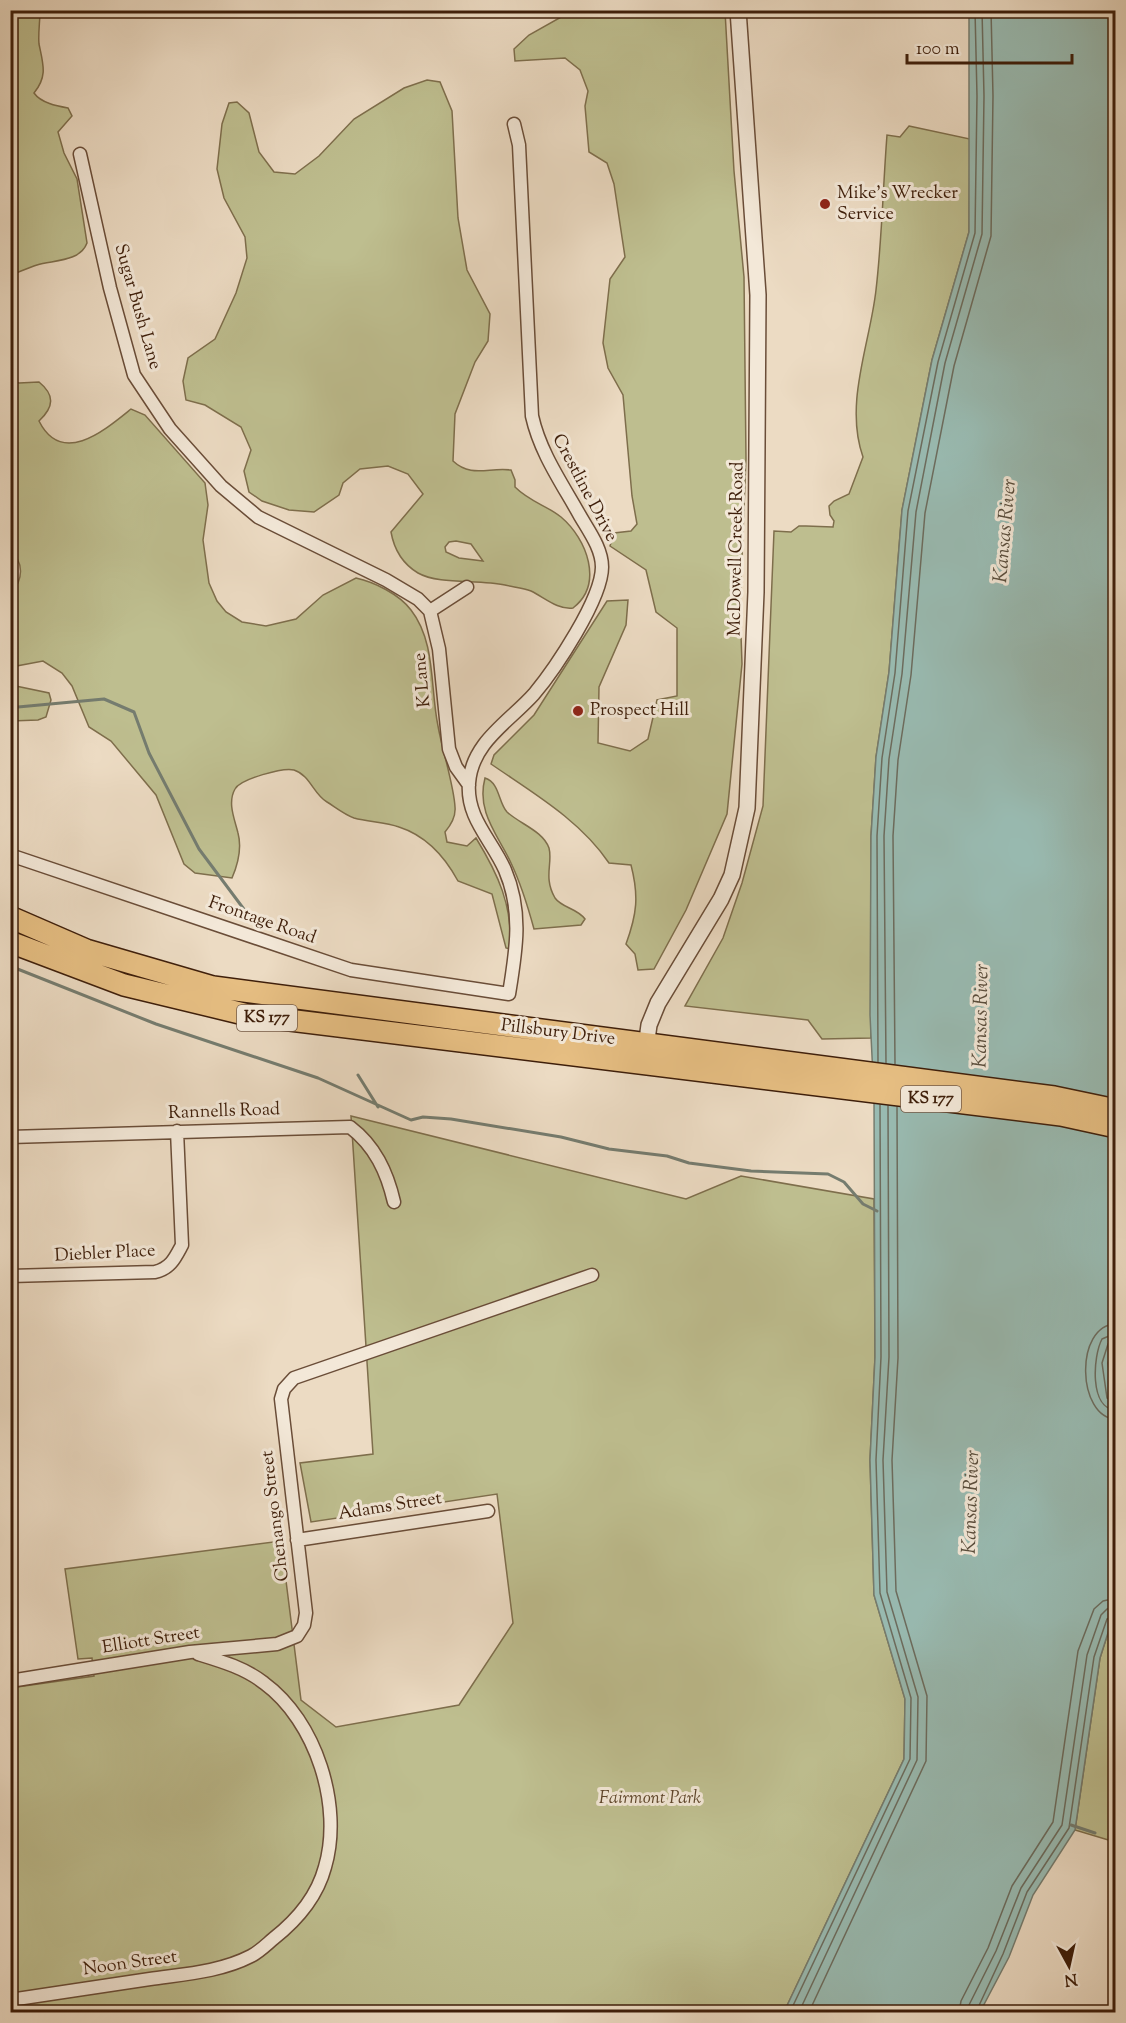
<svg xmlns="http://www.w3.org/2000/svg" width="1126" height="2023" font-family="'Sorts Mill Goudy',serif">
<rect width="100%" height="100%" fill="#ecdbc3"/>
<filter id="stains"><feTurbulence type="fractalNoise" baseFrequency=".00333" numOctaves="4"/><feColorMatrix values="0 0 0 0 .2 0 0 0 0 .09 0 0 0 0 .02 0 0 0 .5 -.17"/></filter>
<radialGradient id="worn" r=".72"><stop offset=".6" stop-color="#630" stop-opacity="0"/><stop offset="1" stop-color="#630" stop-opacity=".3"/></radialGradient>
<path fill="#bebe8f" stroke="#7e6e4c" stroke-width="1.5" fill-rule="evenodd" d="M11,10L40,11C40,21 38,34 39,44C43,64 48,76 34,93C41,103 57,106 68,108L72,116L58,132L64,153L77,179L87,243C80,262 53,260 37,265C28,268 19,272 11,275Z
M564,11H725L734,171L744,277L746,459L740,606L742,664L727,814L686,910L654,969L638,970L635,954L626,944C637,914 639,896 631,865L609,863C580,820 533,793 491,764L494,755L534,715L607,601L628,600L626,625L599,687L598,743L630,751L648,739L657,700L677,696V628L656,612L646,570L610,546L614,533L631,531L637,524L632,496L623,395L608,368L603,343L610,279L625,257L614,184L607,163L589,152L585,106L588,91L580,70L565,58L515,61L514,49L529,35L563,16Z
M427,80L440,82L452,111L458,218L467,270L490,314L488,341L475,362L455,414L453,461C471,478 489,467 511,470L515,480V487C530,502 546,505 561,517C587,539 604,584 573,608C558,610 545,598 531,591C523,588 513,587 505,585C479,579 439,585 418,573C403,564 394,549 391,532L423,494L408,474L388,466L360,469L343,483L339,495L314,512L289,510L262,501L249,492L244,471L251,450L241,427L205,405L186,400L183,381L188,358L215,339L236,293L247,258L245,237L224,198L217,169L222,124L229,103L237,102L249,113L259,152L274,172L295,174L319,156L354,119L404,88ZM456,541L471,544L483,561L459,558L446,552L445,547L449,542Z
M909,126L970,139L969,232L932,360L902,510L889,672L876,757L871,836V1038L822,1039L808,1020L685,1006L723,938L742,883L763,806L774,531L791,532L799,526H806L833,527L834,521L830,515L829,506L834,501L849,494L863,457C844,403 870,344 876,290C882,239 883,186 887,135L900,137Z
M10,380L19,383L39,382C55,395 54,407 39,421C62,467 105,430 131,409L145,415L205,483L208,505L203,540L209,583L217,601L226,612L242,622L266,626L296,619L323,595L356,578C374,582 399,594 411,610C436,642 430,688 438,726C442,749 454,786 455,807C456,817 451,825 445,832L447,842L467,846L476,838C498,874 513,906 510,949L506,948L492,894L458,881C445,857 427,836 399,827C385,822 369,822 354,818C345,815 335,807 327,802C314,795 310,775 294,770C284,767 240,779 235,789C227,803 235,820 238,833C242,848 238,864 232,878L195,873L184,864L156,795L111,741L89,727L72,686L62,673L43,661L11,667V594C20,583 24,571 17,558L11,557Z
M11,685L49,693L51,700L46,717L38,720L11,721Z
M485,778C500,783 498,802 507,812C520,824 543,831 549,848C553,863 543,877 555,898C562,908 577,908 585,919L581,925L534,929C528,907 521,884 511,863C498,835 476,812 485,778Z
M351,1116L686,1199L741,1176L874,1199L875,1357L870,1460L874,1595L905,1699L904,1759L784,2012H11L10,1688L94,1676L92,1658L78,1659L65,1569L281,1541L301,1700L336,1727L459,1705L513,1623L497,1494L311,1522L300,1463L373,1454Z
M1115,1338V1416L1108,1363Z
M1115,1611V1842L1075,1830L1100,1658Z"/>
<path fill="#99bbb2" stroke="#757c6f" stroke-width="1.5" d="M969,11H1115L1116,1338L1108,1363L1116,1416L1115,1611L1100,1658L1075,1830L1033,1895L1009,1957L980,2012H784L904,1759L905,1699L874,1595L870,1460L875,1357L874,1097L870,1015L871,836L876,757L889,672L902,510L932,360L969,232Z"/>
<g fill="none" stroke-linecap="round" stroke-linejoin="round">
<path stroke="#6c6c5e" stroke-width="1.5" d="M878,1062L877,836L882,758L895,673L908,511L938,362L975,233L977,96L975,10
M886,1063L884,836L889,759L902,674L916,512L945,363L982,234L984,96L982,10
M895,1064L893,836L898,760L911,675L925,513L954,366L991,236L993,96L991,10
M1116,1324C1074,1325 1077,1418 1116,1419
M1116,1333L1102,1339C1093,1356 1089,1409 1116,1410
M1116,1340L1108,1344L1102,1363L1107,1398L1116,1403
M790,2012L910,1759L911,1698L880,1593L876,1460L881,1357L880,1105
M799,2012L917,1760L918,1697L887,1592L883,1460L889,1357L888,1106
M809,2012L926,1761L927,1696L896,1591L892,1460L898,1358L897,1107
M959,2012L961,2001L988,1948L1012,1886L1053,1822L1078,1651L1094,1609L1103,1601L1116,1598
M968,2012L969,2005L996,1951L1021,1888L1062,1825L1087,1655L1101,1615L1107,1609L1116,1607
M976,2012L1003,1954L1027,1892L1069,1828L1094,1657L1107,1619L1116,1615"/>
<path stroke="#757c6f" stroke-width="3" d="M10,705L18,707L104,699L134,712L149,753L199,849L249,916
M10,966L156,1024L318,1078L411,1120L423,1117L451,1119L561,1137L609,1149L667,1156L689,1163L751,1171L828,1174L844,1182L863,1204L877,1211
M358,1075L378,1107
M1071,1825L1095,1833"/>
<g stroke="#6a4d38" stroke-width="15">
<path id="minor" d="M80,154L110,288L134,375L170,429L221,486L258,517L386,580L418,599L430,611L439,649L449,749L456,767L469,785
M430,611L467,587
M10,855L351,970L509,994C516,951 523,912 505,870C492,840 466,818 469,783C472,742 509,722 534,694C555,669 602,599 602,567C602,548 588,530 579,514C561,482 540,452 532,416L519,145L514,124
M10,1137L350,1127C375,1146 387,1172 394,1202
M10,1276L155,1272C171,1268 175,1258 182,1245L177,1131
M297,1540L488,1511
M10,1681L190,1652L277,1644L297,1636L304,1625L306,1613L281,1399L284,1389L294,1378L592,1275
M10,2000C57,1993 103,1986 150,1979C184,1974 220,1972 251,1956C259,1952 266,1945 273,1939C296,1921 317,1897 325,1867C343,1806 316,1721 264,1683C245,1668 221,1661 198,1654"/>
</g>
<g stroke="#6a4d38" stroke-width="18">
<path id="tertiary" d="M645,1054L649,1025L658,1003L721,899L732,875L747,808L756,592L758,295L738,10"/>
</g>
<g stroke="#3e1e0a" stroke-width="24">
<path id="trunk" d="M10,917L86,950L213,987L1054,1097L1116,1110
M10,942L124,985L248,1015L1061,1115L1116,1127"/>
</g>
<use href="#minor" stroke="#f3e8d8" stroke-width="12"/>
<use href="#tertiary" stroke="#f3e8d8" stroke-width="15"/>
<use href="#trunk" stroke="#e6be82" stroke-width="21"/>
</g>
<g fill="#8f2418" stroke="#f3e8d8" stroke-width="2">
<circle cx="825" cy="204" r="6"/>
<circle cx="578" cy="711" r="6"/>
</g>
<g text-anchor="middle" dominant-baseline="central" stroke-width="6" stroke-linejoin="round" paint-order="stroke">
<g fill="#f3e8d8" stroke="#745b48" stroke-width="1.5">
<rect x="237" y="1005" width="60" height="26" rx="4.5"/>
<rect x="901" y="1086" width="60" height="26" rx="4.5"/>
</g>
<g font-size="16" font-weight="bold" fill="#3e1e0a">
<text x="267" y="1018">KS 177</text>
<text x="931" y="1099">KS 177</text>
</g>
<g font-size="18" fill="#3e1e0a" stroke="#f3e8d8" text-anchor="start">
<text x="837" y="194">Mike's Wrecker<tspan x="837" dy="21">Service</tspan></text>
<text x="590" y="711">Prospect Hill</text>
</g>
<g font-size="18" fill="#3e1e0a" stroke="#f3e8d8">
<text transform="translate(137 307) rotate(74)">Sugar Bush Lane</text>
<text transform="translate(584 488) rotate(62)">Crestline Drive</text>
<text transform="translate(737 549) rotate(-89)">McDowell Creek Road</text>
<text transform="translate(423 680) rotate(-95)">K Lane</text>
<text transform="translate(262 921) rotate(19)">Frontage Road</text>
<text transform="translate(558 1033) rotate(7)">Pillsbury Drive</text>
<text transform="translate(224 1112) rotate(-2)">Rannells Road</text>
<text transform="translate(105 1254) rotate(-3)">Diebler Place</text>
<text transform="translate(390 1507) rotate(-9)">Adams Street</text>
<text transform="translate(276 1516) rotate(-97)">Chenango Street</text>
<text transform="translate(151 1641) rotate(-9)">Elliott Street</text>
<text transform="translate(130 1964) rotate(-8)">Noon Street</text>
</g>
<g font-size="18" font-style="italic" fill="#5e462b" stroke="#f3e8d8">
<text x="650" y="1799">Fairmont Park</text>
</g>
<g font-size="20" font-style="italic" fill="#594d3c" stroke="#f3e8d8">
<text transform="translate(1006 531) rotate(-85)">Kansas River</text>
<text transform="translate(982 1016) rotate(-89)">Kansas River</text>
<text transform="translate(972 1502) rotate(-88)">Kansas River</text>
</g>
</g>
<rect width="1126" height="2023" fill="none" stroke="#ecdbc3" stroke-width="36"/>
<rect x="12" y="12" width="1102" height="1999" fill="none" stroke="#3e1e0a" stroke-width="3"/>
<rect x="18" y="18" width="1090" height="1987" fill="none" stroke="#3e1e0a" stroke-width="1.5"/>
<g transform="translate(1069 1966) rotate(172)" stroke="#f3e8d8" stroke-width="4.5" paint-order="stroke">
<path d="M0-4.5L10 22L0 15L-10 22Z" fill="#3e1e0a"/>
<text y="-9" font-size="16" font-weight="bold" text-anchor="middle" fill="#3e1e0a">N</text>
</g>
<path d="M907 54v9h165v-9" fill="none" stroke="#3e1e0a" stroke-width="3"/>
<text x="916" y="54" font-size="18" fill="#3e1e0a" stroke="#f3e8d8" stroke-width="4.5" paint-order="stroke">100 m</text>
<rect width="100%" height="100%" filter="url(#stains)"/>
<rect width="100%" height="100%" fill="url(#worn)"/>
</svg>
